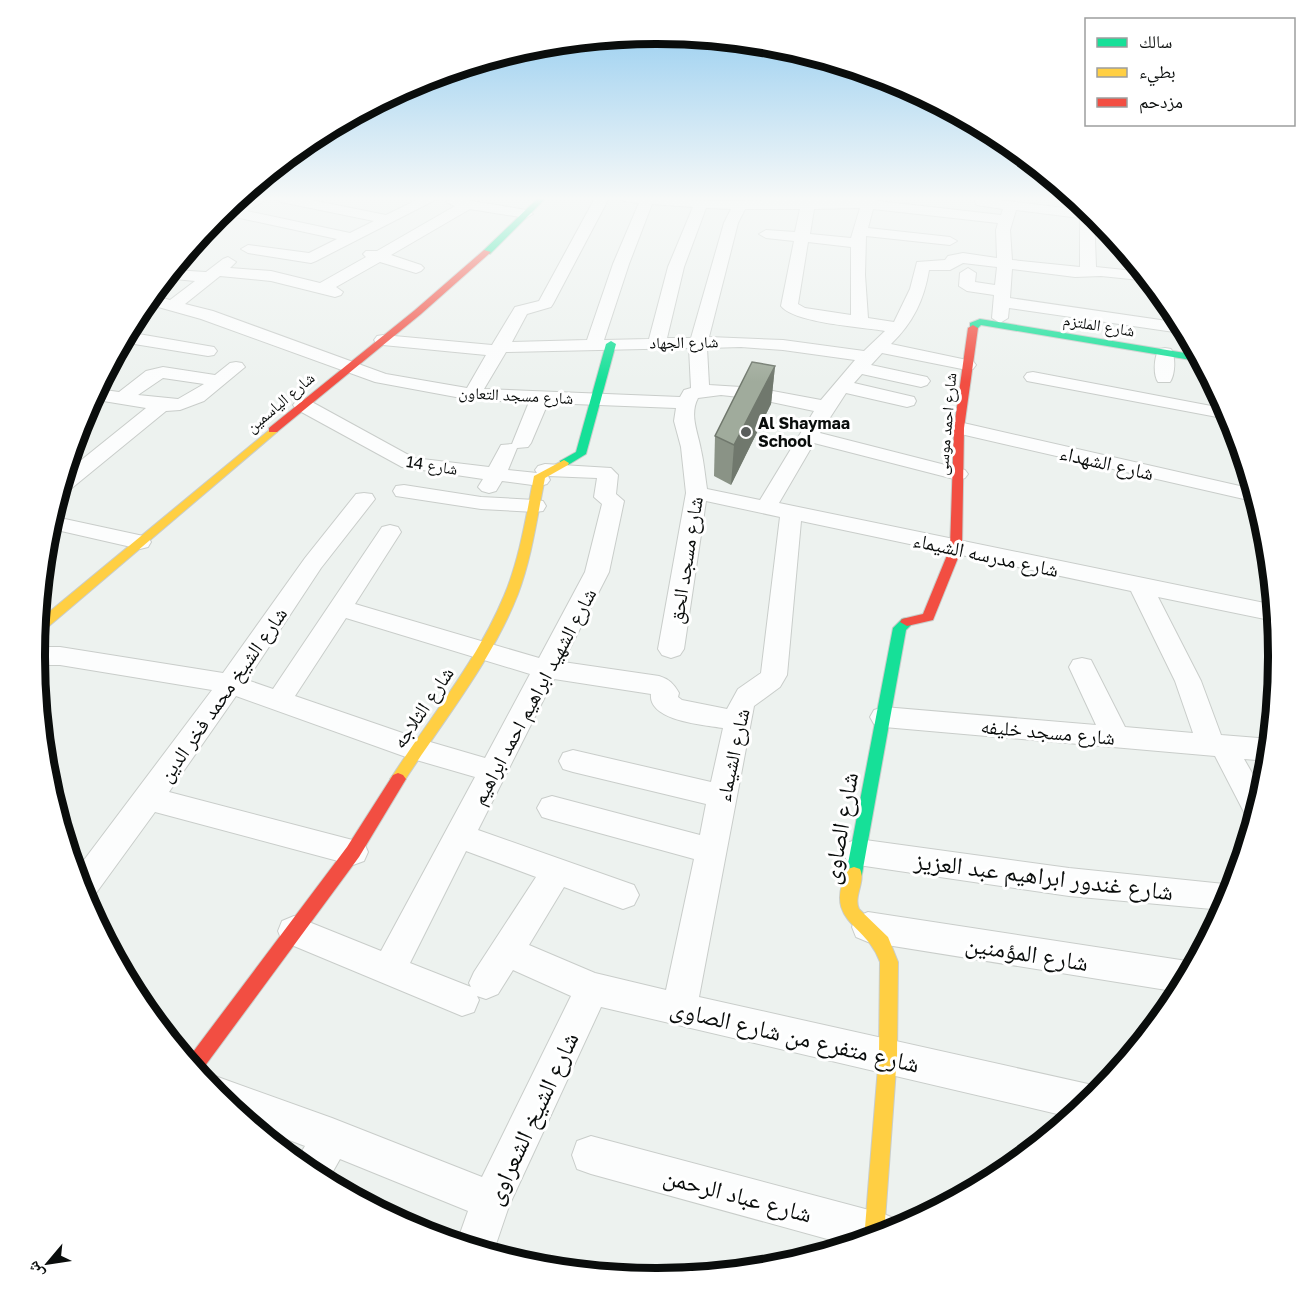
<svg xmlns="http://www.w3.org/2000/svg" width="1313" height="1311" font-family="'Golos Text','Noto Naskh Arabic',sans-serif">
<rect width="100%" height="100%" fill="#edf2ef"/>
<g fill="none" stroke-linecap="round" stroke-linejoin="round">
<g stroke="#c9cdca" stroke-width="2">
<path id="street" d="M251,198H269L247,211L350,233L374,221L281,202L274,198H301L386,215L421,198H439L316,261L311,263L248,253L241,249L248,245L309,253L337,239L235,217L214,227L206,228L227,207L231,208Z
M454,198L526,210L533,214L526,218L470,209L391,255L421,265L424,268L421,271L416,273L380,262L336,287L343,292L341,295L335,297L271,281L220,276L185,304L213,311L386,374L467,388L486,355L383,345L377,344L374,340L377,336L383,335L492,345L515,307L539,301L595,198H609L553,304L551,307L527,314L512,342L587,340L613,264L639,203L624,201L622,198L721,201L880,198L878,201L1001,215L1003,209L977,205L975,202L977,199L983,198L1080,210L1083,204L1094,213L1096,267L1143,272L1150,281L1101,276L1075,277L1012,269L1010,298L1181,323L1186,332L1181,333L1009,308L1008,318L1000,323L992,318L994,295L967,291L959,286L960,273L968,268L976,273L975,282L995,285L997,267L963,263L950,270H929C924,300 913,323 891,344L967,360L973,361L976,365L973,369L967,370L882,353L871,365L927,377L930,381L927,385L921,387L862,374L854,383L914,397L916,401L914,405L907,407L846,393L820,433L965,470L968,474L965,478L958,480L814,443L779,503L1274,605L1275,621L1158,597L1201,681L1221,735L1271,739L1269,761L1244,759L1263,792L1254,820L1247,818L1215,756L884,727L874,724L870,717L874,710L884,707L1096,725L1069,667L1073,660L1082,658L1091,660L1125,727L1193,733L1175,681L1131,591L801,521L787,675L780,687L754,706L699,997L1088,1084L1101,1090L1070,1117L601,1007L509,1206L493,1253L457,1242L468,1211L340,1159L327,1182L310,1173L296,1161L305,1146L255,1127L216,1095L204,1080L215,1076L332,1118L482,1177L571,996L513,970L498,994L486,999L477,996L479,1000L474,1012L462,1016L282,941L278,931L282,921L294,916L381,951L475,777L406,757L236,696L169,792L364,843L368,852L364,861L353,865L155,812L91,900L86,902L75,872L212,690L60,665H35V647H60L223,673L305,558L356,494L364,493L372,494L375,499L321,568L247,680L273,689L382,527L390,525L398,527L401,532L355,604L539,658L585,572L602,504L594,497L597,478L548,476L550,480L547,484L540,486L502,481L496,491L489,493L482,491L478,487L483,479L402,467L296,409L293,405L296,401H310L414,458L489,467L501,445L512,444L529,402L472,400L375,382L201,319L144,303L151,295L170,300L195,281L165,278L172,270L206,272L223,259L228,257L236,262L230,268L271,271L320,283L366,257L363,254L366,251H377L455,206L446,202ZM652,204L693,207L668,267L649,339L604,340L629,264ZM706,208L731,209L724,223L691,338H667L684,267ZM860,208L851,238L810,234L814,209ZM745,209H800L795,232L766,230L759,234L766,238L794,241L781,306C794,323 862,327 885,331L864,351L783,340L709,337L738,223ZM873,209L998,223L996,230L997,258L963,253L948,256L945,260L917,262L910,289L894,322L868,318L865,275L866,236L950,245L957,241L950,237L868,228ZM1016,210L1080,218V267L1012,260L1010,230ZM808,242L851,247V315L805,308L798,304ZM741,347L783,350L855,360L821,400L757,388L709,385L707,348ZM689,348L691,388L684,390L680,397L484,389L506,352ZM721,395L757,399L814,411L760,500L707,489C705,476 704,463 701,450C698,432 689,415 698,398ZM548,403L676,408L674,421L681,447L686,493L658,649L662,655L671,658L680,655L684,649L706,501L780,517L761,673L738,689L727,709L682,700L678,697L679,693C674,684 669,679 659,676L563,662L609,572L624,501L616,494L618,475L611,468L545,464L538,466L535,470L537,473L508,470L517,448L528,447L531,443ZM346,618L530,674L485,758L420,739L295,696ZM554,679L651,694C648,721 704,725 723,728L711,782L573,750L563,753L559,761L563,769L573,772L706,804L700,835L552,796L542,799L537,808L542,817L552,820L694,859L666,990L595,973L529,945L564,887L623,909L634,905L639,895L634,885L478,830ZM466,851L536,877L474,972L469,983L471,987L410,963Z
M127,332L208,346L214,347L217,351L214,355L208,356L122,342Z
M1165,348L1171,349C1176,357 1175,375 1170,382H1158C1153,375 1154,357 1159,349Z
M236,362L242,363L245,367L204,401L180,410L166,411L67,492L58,494L64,474L146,408L91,399L97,389L119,392L146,371L163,367L215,375L230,363ZM163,378L204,384L178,399L138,395Z
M1033,372L1227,409L1233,420L1027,381L1024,377L1027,373Z
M959,422L1253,489L1257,502L952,432L949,428L952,424Z
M404,485L481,497L535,500L543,501L546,506L543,511L535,512L481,509L396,496L393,491L396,486Z
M51,516L148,537L151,542L148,547L140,549L48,528Z
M858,839L1069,868L1234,885L1223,910L1069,896L858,865L847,861L843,852L847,843Z
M868,912L1187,961L1194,964L1179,992L868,942L856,937L852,927L856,917Z
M591,1136L884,1214L898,1220L901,1227L849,1245L591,1174L577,1169L572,1155L577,1141Z"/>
</g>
<g stroke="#c9cdca" stroke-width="2">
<path id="fast" d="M538,198H546L490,254H484V250Z
M980,319L1197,355L1201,359L1197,361L981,325L976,330H970V323Z
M611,341L616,344L586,454L568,465H560V461L576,452L606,344Z
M907,618L914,622L906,630L862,874L860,879L854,881L848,879L846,874L893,628L902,619Z"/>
</g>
<g stroke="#c9cdca" stroke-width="2">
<path id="slow" d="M273,427L278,430L277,432L42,632L36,633L37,622Z
M564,460L569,463L568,465L545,478C537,517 532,557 518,594C491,663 442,722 403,783L398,785L393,783L390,779L393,775C431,716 477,661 504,596C520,558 526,516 534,476Z
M854,867L860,869C866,882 853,896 859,909L888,937L898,962L897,1055L884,1234L864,1240L879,1055L880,962C866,922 822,923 848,869Z"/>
</g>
<g stroke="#c9cdca" stroke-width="2">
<path id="jam" d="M484,250L491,252L421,314L277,432H269V428L415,310Z
M973,325L978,328L964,428L962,548L933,620L907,626L900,622L902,619L923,614L950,548L954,428L968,328Z
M398,773L403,775L406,779L359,857L199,1074L187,1060L347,847L393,775Z"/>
</g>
<use href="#street" fill="#fcfdfd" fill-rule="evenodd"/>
<use href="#fast" fill="#16e098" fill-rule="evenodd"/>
<use href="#slow" fill="#ffcf43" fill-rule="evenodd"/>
<use href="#jam" fill="#f24e42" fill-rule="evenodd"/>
</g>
<path fill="#8a9386" d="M775,366L771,404L731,485L714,476L715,436Z"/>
<path fill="#70786d" d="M775,366L771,404L731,485L734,445Z"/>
<path fill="#a0ab9c" stroke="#70786d" stroke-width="1.5" d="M752,362L775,366L734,445L715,436Z"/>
<linearGradient id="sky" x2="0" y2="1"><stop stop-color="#8fcaef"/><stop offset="0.52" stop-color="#f7f9f8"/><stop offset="1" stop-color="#f7f9f8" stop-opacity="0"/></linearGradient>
<rect width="1313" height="382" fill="url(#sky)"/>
<circle fill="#595d5b" stroke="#fff" stroke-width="2" cx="746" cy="432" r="6"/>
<g text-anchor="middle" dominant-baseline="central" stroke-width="6" stroke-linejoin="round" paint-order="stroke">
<g font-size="16" fill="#0a0d0c" stroke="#fff">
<text transform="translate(1099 325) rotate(9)">شارع الملتزم</text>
<text transform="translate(684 342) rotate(-1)">شارع الجهاد</text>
<text transform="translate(516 395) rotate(3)">شارع مسجد التعاون</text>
<text transform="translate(280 402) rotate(-40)">شارع الياسمين</text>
<text transform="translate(946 424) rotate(-85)">شارع احمد موسى</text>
<text transform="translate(432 465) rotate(9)">شارع 14</text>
</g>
<g font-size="16" font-weight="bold" fill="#0a0d0c" stroke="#fff" text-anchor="start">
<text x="758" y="423">Al Shaymaa<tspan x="758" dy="18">School</tspan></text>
</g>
<g font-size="20" fill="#0a0d0c" stroke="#fff">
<text transform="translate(1107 462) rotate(13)">شارع الشهداء</text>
<text transform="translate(986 554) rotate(12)">شارع مدرسه الشيماء</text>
<text transform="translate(685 560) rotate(-81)">شارع مسجد الحق</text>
<text transform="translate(222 694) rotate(-55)">شارع الشيخ محمد فخر الدين</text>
<text transform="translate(533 696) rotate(-62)">شارع الشهيد ابراهيم احمد ابراهيم</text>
<text transform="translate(422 707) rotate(-56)">شارع الثلاجه</text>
<text transform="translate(1048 731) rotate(5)">شارع مسجد خليفه</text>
<text transform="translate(732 755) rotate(-78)">شارع الشيماء</text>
</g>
<g font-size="24" fill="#0a0d0c" stroke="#fff">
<text transform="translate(839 828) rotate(-80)">شارع الصاوى</text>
<text transform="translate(1044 875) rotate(7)">شارع غندور ابراهيم عبد العزيز</text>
<text transform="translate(1027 952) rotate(9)">شارع المؤمنين</text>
<text transform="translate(795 1035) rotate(13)">شارع متفرع من شارع الصاوى</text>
<text transform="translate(531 1118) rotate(-65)">شارع الشيخ الشعراوى</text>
<text transform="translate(738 1194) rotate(15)">شارع عباد الرحمن</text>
</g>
</g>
<path d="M0 0H1313V1311H0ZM656 44H657A611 611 0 0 1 1268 655V657A611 611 0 0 1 657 1268H656A611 611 0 0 1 45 657V655A611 611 0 0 1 656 44Z" fill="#fff" fill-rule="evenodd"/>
<path fill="none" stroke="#0a0d0c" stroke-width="8" d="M656 44H657A611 611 0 0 1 1268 655V657A611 611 0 0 1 657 1268H656A611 611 0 0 1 45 657V655A611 611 0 0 1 656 44Z"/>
<rect x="1085" y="18" width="210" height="108" fill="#ffffff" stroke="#9d9e9e" stroke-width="1.5"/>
<rect x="1097" y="38" width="30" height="9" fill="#16e098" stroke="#9d9e9e" stroke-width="1.5"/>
<text x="1139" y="48" font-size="18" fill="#0a0d0c">سالك</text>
<rect x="1097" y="68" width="30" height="9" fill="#ffcf43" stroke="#9d9e9e" stroke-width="1.5"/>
<text x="1139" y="78" font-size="18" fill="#0a0d0c">بطيء</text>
<rect x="1097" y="98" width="30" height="9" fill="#f24e42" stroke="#9d9e9e" stroke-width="1.5"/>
<text x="1139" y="108" font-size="18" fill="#0a0d0c">مزدحم</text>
<g transform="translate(48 1263) rotate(241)" stroke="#ffffff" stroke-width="4.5" paint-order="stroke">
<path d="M0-4.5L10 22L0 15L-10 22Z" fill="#0a0d0c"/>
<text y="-9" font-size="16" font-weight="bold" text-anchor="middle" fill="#0a0d0c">ش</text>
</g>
</svg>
